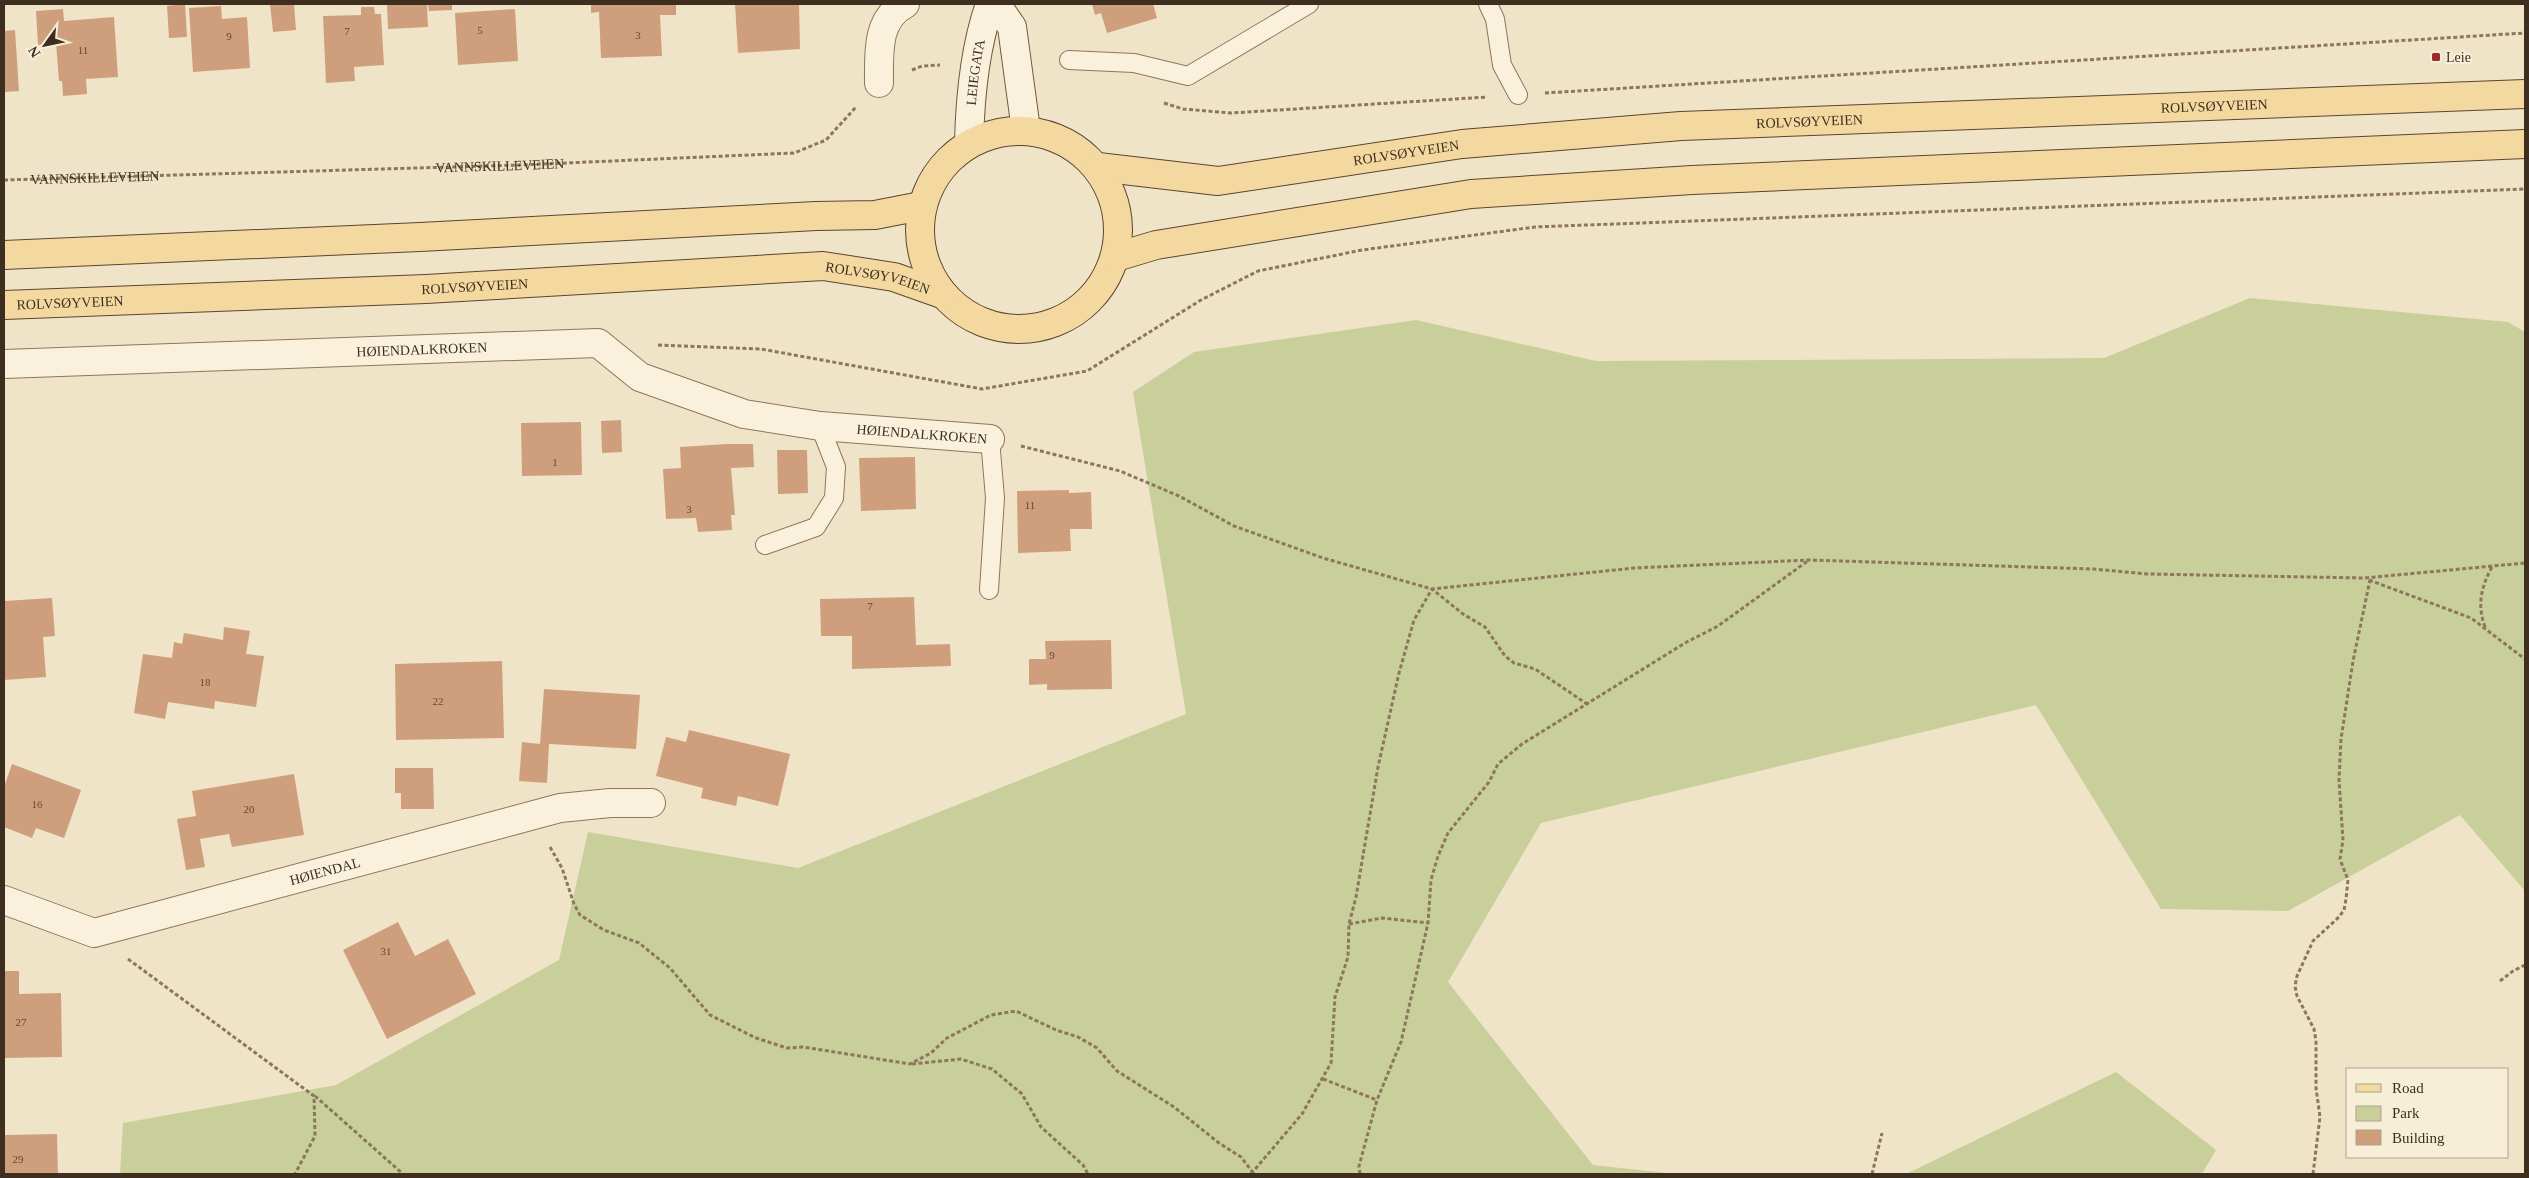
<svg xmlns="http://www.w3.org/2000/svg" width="2529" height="1178" font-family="'Times New Roman',serif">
<rect width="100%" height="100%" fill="#f0e4c8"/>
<path fill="#c9cf9b" d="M2250,298L2508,322L2525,332V891L2460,815L2288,911L2161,909L2036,705L1541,823L1448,982L1593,1165L1676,1174H120L123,1123L336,1085L559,960L588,832L798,868L1186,714L1133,392L1194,352L1416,320L1596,361L2104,358Z
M2116,1072L2216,1150L2202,1174H1906Z"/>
<path fill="#cf9f7d" d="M185,4L187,37L169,38L167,6Z
M270,4H294L296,30L273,32Z
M387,4H427L428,27L388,29Z
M428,4H452V10L429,11Z
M591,4H676V15H660L662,56L601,58L599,12L591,13Z
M735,4H799L800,49L738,53Z
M1092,4H1153L1157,18L1107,33L1101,13L1095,15Z
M221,6L222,19L247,17L250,68L193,72L189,8Z
M361,7H374L375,14H381L384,65L354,67L355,81L326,83L323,16L361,15Z
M63,9L64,21L114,17L118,77L86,79L87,94L63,96L62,81H59L56,43L38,45L36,11Z
M515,9L518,61L458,65L455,13Z
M15,30L19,91L4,92V31Z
M621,420L622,452L602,453L601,421Z
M581,422L582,475L522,476L521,423Z
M727,444H753L754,467L731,468L735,515H731L732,530L698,532L696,518L666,519L663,469L681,468L680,447Z
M777,450H807L808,493L778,494Z
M915,457L916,509L861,511L859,458Z
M1069,490V493L1091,492L1092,529H1070L1071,551L1018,553L1017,491Z
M914,597L916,645L950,644L951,666L852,669V636H821L820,599Z
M52,598L55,636L43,637L46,677L4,680V601Z
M224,627L250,631L246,654L264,656L256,707L215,701L214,709L168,702L165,719L134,713L143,654L172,658L174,642L182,644L184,633L223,640Z
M1111,640L1112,689L1047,690V684L1029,685V659H1046L1045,641Z
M502,661L504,738L396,740L395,664Z
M544,689L640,695L636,749L549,744L547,783L519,781L522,742L540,744Z
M689,730L790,754L778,806L738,796L736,806L701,798L703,788L656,776L666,737L686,742Z
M12,764L81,790L64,838L36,828L32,838L4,827V787Z
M395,768H433L434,809H401V793H395Z
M294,774L304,835L232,847L229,834L200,839L205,867L186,870L177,819L196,816L192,791Z
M398,922L415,956L448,939L476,994L387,1039L343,950Z
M4,971H19V994L61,993L62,1057L4,1058Z
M57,1134L58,1174H4V1135Z"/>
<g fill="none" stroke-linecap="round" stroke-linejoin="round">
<g stroke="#8d765c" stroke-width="20">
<path id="lane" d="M1488,4L1495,19L1502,65L1518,95
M1069,60L1134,63L1188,76L1309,4
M765,545L816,527L834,498L836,467L820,426
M989,590L995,498L990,439"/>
</g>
<g stroke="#8d765c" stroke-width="30">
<g id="street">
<path d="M879,83C879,54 876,19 905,4"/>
<path id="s2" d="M4,364L598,343L640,377L744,414L820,426L990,439"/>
<path id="s3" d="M4,900L94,933L560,808L610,803H651"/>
</g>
</g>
<g stroke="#6f573f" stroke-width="30">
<g id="secondary">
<path d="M996,4L1012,27L1026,130"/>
<path id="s4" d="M969,143C970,97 975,47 990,4"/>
</g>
</g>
<g stroke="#5b4430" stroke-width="30">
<g id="primary">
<circle cx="1019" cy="230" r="99"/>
<path id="s5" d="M1098,167L1218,181L1462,144L1681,126L2525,94"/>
<path d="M4,255L420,237L816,216L875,215L921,206"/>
<path d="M1116,257L1156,245L1471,194L1692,180L2525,144"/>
<path id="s6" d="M4,305L426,289L823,266L894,277L942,294"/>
</g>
</g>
<g stroke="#8d765c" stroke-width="3" stroke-dasharray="4 2.5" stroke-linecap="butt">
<path d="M912,70L922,66L940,65"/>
<path d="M1545,93L2525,33"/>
<path d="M1164,103L1183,109L1231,113L1487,97"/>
<path id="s1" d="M4,180L520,165L794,153L826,140L856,107"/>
<path d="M658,345L761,349L982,389L1087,371L1201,300L1258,271L1362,250L1535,227L2525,189"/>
<path d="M1021,446L1120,471L1179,496L1234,526L1323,558L1432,589L1634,568L1809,560L2093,569L2148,574L2364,578L2525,563"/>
<path d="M2369,580L2471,618L2525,659"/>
<path d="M2485,627C2477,605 2481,587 2492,567"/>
<path d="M550,847L562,868L574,904L580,915L604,930L639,943L670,968L710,1015L756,1038L787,1048L803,1047L910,1064L931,1053L947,1038L991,1015L1016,1011L1056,1030L1078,1037L1097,1048L1117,1071L1174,1107L1219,1143L1241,1157L1254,1174"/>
<path d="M1349,924L1382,918L1428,923"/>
<path d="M128,959L314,1096L315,1136L295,1174"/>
<path d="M2500,981L2513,971L2525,965"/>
<path d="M912,1064L961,1059L992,1069L1022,1094L1041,1127L1083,1165L1088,1174"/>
<path d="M1323,1079L1377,1100"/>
<path d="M315,1096L403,1174"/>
<path d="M1251,1174L1302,1114L1331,1063L1335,997L1348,957L1349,924L1356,897L1378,767L1399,673L1414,620L1432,589L1463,614L1485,627L1505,656L1514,663L1535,669L1587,704"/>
<path d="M1360,1174L1359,1166L1377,1100L1401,1042L1428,923L1431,880L1438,856L1448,833L1489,782L1498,764L1522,744L1685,643L1718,626L1809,560"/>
<path d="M1872,1174L1882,1133"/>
<path d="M2313,1174L2320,1117L2316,1088V1041L2314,1029L2297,996L2295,986L2297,976L2313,941L2339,917L2344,910L2346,899L2348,880L2340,859L2343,840L2339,780L2341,739L2353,661L2370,580"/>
</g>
<use href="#lane" stroke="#faf1dc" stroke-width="18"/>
<use href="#street" stroke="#faf1dc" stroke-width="28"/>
<use href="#secondary" stroke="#faf1dc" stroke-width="28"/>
<use href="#primary" stroke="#f3d9a0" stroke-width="28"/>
</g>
<rect fill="#9e2a2b" stroke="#f7eed8" stroke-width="2" x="2431" y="52" width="10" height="10" rx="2.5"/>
<g text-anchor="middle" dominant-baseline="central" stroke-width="4" stroke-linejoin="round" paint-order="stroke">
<g font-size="11" fill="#624a37">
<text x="480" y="30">5</text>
<text x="347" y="31">7</text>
<text x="638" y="35">3</text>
<text x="229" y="36">9</text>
<text x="83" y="50">11</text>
<text x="555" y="462">1</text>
<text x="1030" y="505">11</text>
<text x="689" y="509">3</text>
<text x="870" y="606">7</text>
<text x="1052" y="655">9</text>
<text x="205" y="682">18</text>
<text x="438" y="701">22</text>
<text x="37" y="804">16</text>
<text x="249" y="809">20</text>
<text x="386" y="951">31</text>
<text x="21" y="1022">27</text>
<text x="18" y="1159">29</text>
</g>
<g font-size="14" fill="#3d2e20" stroke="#f7eed8" text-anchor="start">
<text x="2446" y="57">Leie</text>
</g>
<g font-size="14" fill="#3d2e20" stroke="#f7eed8">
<text stroke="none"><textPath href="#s4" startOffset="71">LEIEGATA</textPath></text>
<text stroke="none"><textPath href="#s5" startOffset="1121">ROLVSØYVEIEN</textPath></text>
<text stroke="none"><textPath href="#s5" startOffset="716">ROLVSØYVEIEN</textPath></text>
<text stroke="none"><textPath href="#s5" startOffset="311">ROLVSØYVEIEN</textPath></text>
<text stroke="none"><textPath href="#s1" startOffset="496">VANNSKILLEVEIEN</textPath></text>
<text stroke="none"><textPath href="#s1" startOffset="91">VANNSKILLEVEIEN</textPath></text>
<text stroke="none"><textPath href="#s6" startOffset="876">ROLVSØYVEIEN</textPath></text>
<text stroke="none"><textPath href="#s6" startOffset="471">ROLVSØYVEIEN</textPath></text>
<text stroke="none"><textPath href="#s6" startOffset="66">ROLVSØYVEIEN</textPath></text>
<text stroke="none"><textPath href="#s2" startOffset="418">HØIENDALKROKEN</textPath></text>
<text stroke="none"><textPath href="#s2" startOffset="938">HØIENDALKROKEN</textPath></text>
<text stroke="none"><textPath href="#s3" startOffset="335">HØIENDAL</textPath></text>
</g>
</g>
<rect width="2529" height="1178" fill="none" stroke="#3d2e20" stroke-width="10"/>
<rect x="2346" y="1068" width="162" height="90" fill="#f7eed8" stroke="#ada18e"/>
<rect x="2356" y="1084" width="25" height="8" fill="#f3d9a0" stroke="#ada18e"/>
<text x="2392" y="1093" font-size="15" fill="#3d2e20">Road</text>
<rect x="2356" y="1106" width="25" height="15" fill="#c9cf9b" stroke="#ada18e"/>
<text x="2392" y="1118" font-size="15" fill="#3d2e20">Park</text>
<rect x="2356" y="1130" width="25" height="15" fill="#cf9f7d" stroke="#ada18e"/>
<text x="2392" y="1143" font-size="15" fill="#3d2e20">Building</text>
<g transform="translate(45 45) rotate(237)" stroke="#f7eed8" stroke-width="4" paint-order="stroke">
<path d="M0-4L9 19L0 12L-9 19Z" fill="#3d2e20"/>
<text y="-8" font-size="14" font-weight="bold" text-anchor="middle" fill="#3d2e20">N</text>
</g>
</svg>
